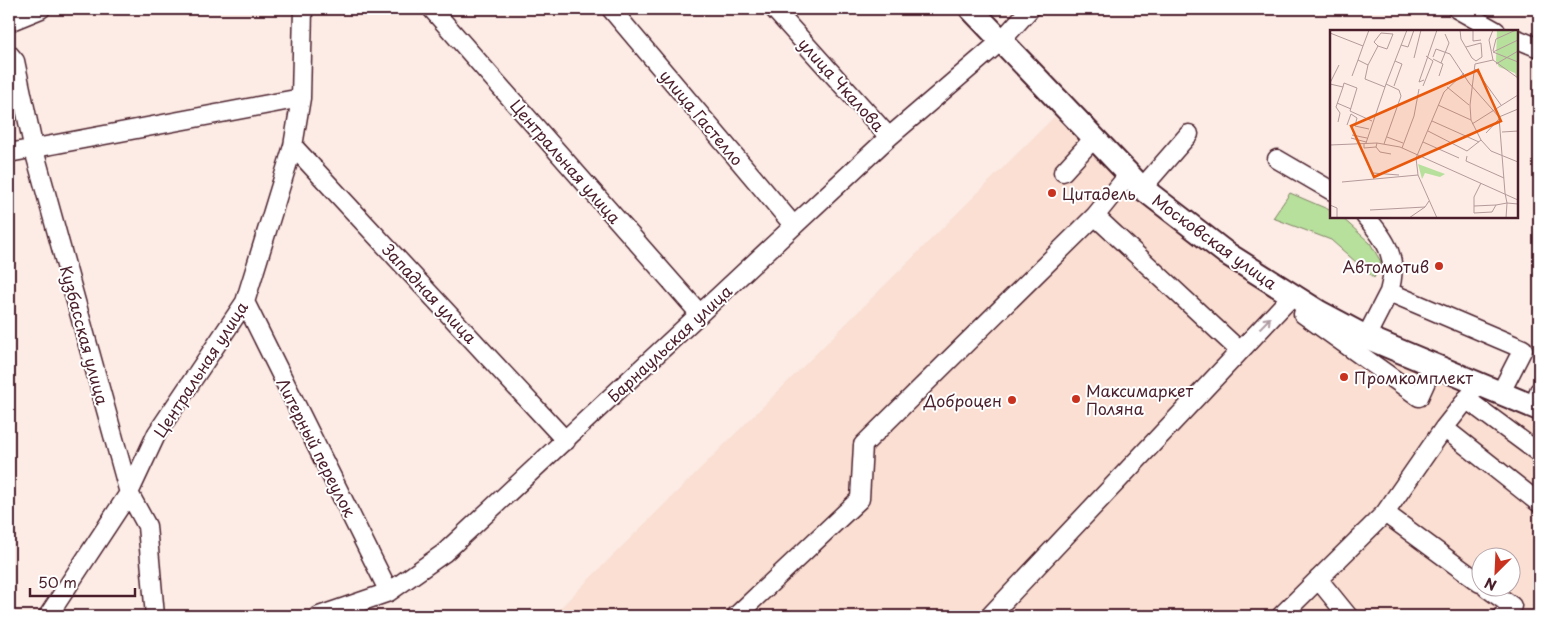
<svg xmlns="http://www.w3.org/2000/svg" width="1548" height="625" font-family="'Playpen Sans',sans-serif">
<rect width="100%" height="100%" fill="#fcece5"/>
<filter id="ink" filterUnits="userSpaceOnUse"><feTurbulence type="fractalNoise" baseFrequency=".02" numOctaves="2"/><feDisplacementMap in="SourceGraphic" scale="10" xChannelSelector="R" yChannelSelector="G"/><feConvolveMatrix kernelMatrix="1 2 1 2 8 2 1 2 1" color-interpolation-filters="sRGB"/></filter>
<g filter="url(#ink)">
<path fill="#fadfd2" fill-rule="evenodd" d="M1054,117L1256,288L1342,340L1539,424V616H552ZM1480,558H1510V588H1480Z"/>
<path fill="#b7e09c" stroke="#808064" d="M1290,193L1332,211V216H1340L1370,243L1381,262L1374,278L1331,240L1273,218Z"/>
<g fill="none" stroke-linecap="round" stroke-linejoin="round">
<g stroke="#4a1f2b" stroke-width="21">
<path id="minor" d="M432,9L700,314
M611,9L794,226
M774,9L889,137
M1457,9L1496,31
M9,22L41,9
M1517,39L1539,48
M9,54L15,61L34,150L129,493L147,526L155,616
M293,146L566,441
M9,153L301,98
M1277,159L1332,191
M1063,172L1094,138
M1142,188L1189,134
M1095,216L1239,350
M1365,216C1387,241 1399,259 1389,292
M245,302L389,592
M1303,314L1419,397L1433,366
M1366,337L1389,292L1523,349L1500,394
M1466,399L1539,453
M1535,407L1539,391
M1444,428L1539,503
M1385,513L1480,583
M1318,579L1348,616
M1487,588L1512,606L1502,616
M48,616L129,493L157,433L245,302L293,146L301,98L303,9
M319,616L389,592L444,553L889,137L1001,41L1030,9
M736,616L860,499L863,445L1095,216L1129,174
M990,616L1292,296
M1281,616L1385,513L1444,428L1478,385"/>
</g>
<g stroke="#4a1f2b" stroke-width="26">
<path id="major" d="M971,9L1142,188L1226,253L1319,312L1366,337L1539,409"/>
</g>
<use href="#minor" stroke="#fff" stroke-width="18"/>
<use href="#major" stroke="#fff" stroke-width="22"/>
</g>
<defs><path id="oneway-shaft" d="M-6 0H5M1.5-3L5.5 0L1.5 3" fill="none" stroke-width="1.6" stroke-linecap="round" stroke-linejoin="round" transform="scale(1.25)"/></defs>
<use stroke="#ae9aa0" href="#oneway-shaft" transform="translate(1265 323) rotate(-46)"/>
</g>
<g fill="#c8321e" stroke="#fff" stroke-width="2">
<circle cx="1052" cy="193" r="5"/>
<circle cx="1439" cy="266" r="5"/>
<circle cx="1344" cy="377" r="5"/>
<circle cx="1076" cy="399" r="5"/>
<circle cx="1012" cy="400" r="5"/>
</g>
<g text-anchor="middle" dominant-baseline="central" stroke-width="4" stroke-linejoin="round" paint-order="stroke">
<g font-size="16" fill="#4a1f2b" stroke="#fff">
<text transform="translate(842 84) rotate(48)">улица Чкалова</text>
<text transform="translate(702 117) rotate(50)">улица Гастелло</text>
<text transform="translate(566 161) rotate(49)">Центральная улица</text>
<text transform="translate(1215 241) rotate(36)">Московская улица</text>
<text transform="translate(430 293) rotate(47)">Западная улица</text>
<text transform="translate(85 335) rotate(75)">Кузбасская улица</text>
<text transform="translate(669 343) rotate(-43)">Барнаульская улица</text>
<text transform="translate(200 369) rotate(-57)">Центральная улица</text>
<text transform="translate(317 447) rotate(63)">Литерный переулок</text>
</g>
<g font-size="16" fill="#4a1f2b" stroke="#fff" text-anchor="start">
<text x="1062" y="193">Цитадель</text>
<text x="1429" y="266" text-anchor="end">Автомотив</text>
<text x="1354" y="377">Промкомплект</text>
<text x="1086" y="390">Максимаркет<tspan x="1086" dy="18">Поляна</tspan></text>
<text x="1002" y="400" text-anchor="end">Доброцен</text>
</g>
</g>
<g transform="translate(1330 30)">
<rect width="188" height="188" fill="#fcece5"/>
<path d="M167,0H187V49L185,43L169,37L166,31ZM88,134L115,144L110,147L95,143L92,149Z" fill="#b7e09c"/>
<path fill="none" stroke="#b59a9b" stroke-width="1" d="M130,0L131,9L142,28L146,31L152,27L151,13L136,17M143,0V11L151,10M163,0L159,10L163,30L188,48M0,3L33,16L39,0M71,15L78,17L84,0M33,16L28,30L38,35L35,49L55,57M163,21L166,9L186,0M163,22L188,10M163,22L188,32M103,27L106,19L120,24L139,53L169,87L175,163M84,28L91,0M103,29L113,34L109,46M163,30L145,34L140,75L141,90L151,110L161,121L188,132M111,33L119,13L115,4M166,34L188,21M38,35L48,16L57,19L63,4L51,3L44,12L48,16M145,39L171,75M22,46L28,30M94,50L89,52L107,0M0,53L9,35M0,54L13,57L6,77L10,83L8,92M56,54L77,0M64,56L72,34L65,31M93,56L103,31L96,26M13,57L14,53L27,58L20,81L42,91M117,57L139,75M7,73L21,79M108,75L141,90M169,87L188,79M102,91L149,112M142,94L188,65M17,95L21,84L27,88L25,96L39,99M98,101L137,121L151,110M172,102L188,101M156,103L169,89M22,105L37,108M57,107L73,113M21,108L36,112M93,112L129,128M36,113L56,54L69,60L71,66L54,114M34,114V118L46,117L47,113M0,115L47,113L70,117L188,170M46,117L50,122L61,124M72,118L84,86L89,59M137,126L136,131L174,148M43,143L69,145M12,152L88,145M151,153L144,167V183L162,182L166,175L177,173L176,188M175,163L177,173L188,174M0,175L7,178V188M144,176L166,175M40,180L95,177L99,171M79,188L95,177M107,188L88,145L86,128L114,62L134,43"/>
<path fill="#e8590c" fill-opacity="0.15" stroke="#e8590c" stroke-width="2.5" d="M148,40L171,91L44,147L21,96Z"/>
<rect width="188" height="188" fill="none" stroke="#4a1f2b" stroke-width="2.5"/>
</g>
<rect width="1548" height="625" fill="none" stroke="#fff" stroke-width="30"/>
<rect x="15" y="15" width="1518" height="595" fill="none" stroke="#4a1f2b" stroke-width="2" filter="url(#ink)"/>
<g transform="translate(1496 572) rotate(204)"><circle r="24" fill="#ffffff" stroke="#b7a5aa"/>
<path d="M0-4L9 19L0 12L-9 19Z" fill="#c8321e"/>
<text y="-8" font-size="14" font-weight="bold" text-anchor="middle" fill="#4a1f2b">N</text>
</g>
<path d="M30 588v8h105v-8" fill="none" stroke="#4a1f2b" stroke-width="2.5"/>
<text x="38" y="588" font-size="15" fill="#4a1f2b" stroke="#ffffff" stroke-width="4" paint-order="stroke">50 m</text>
</svg>
